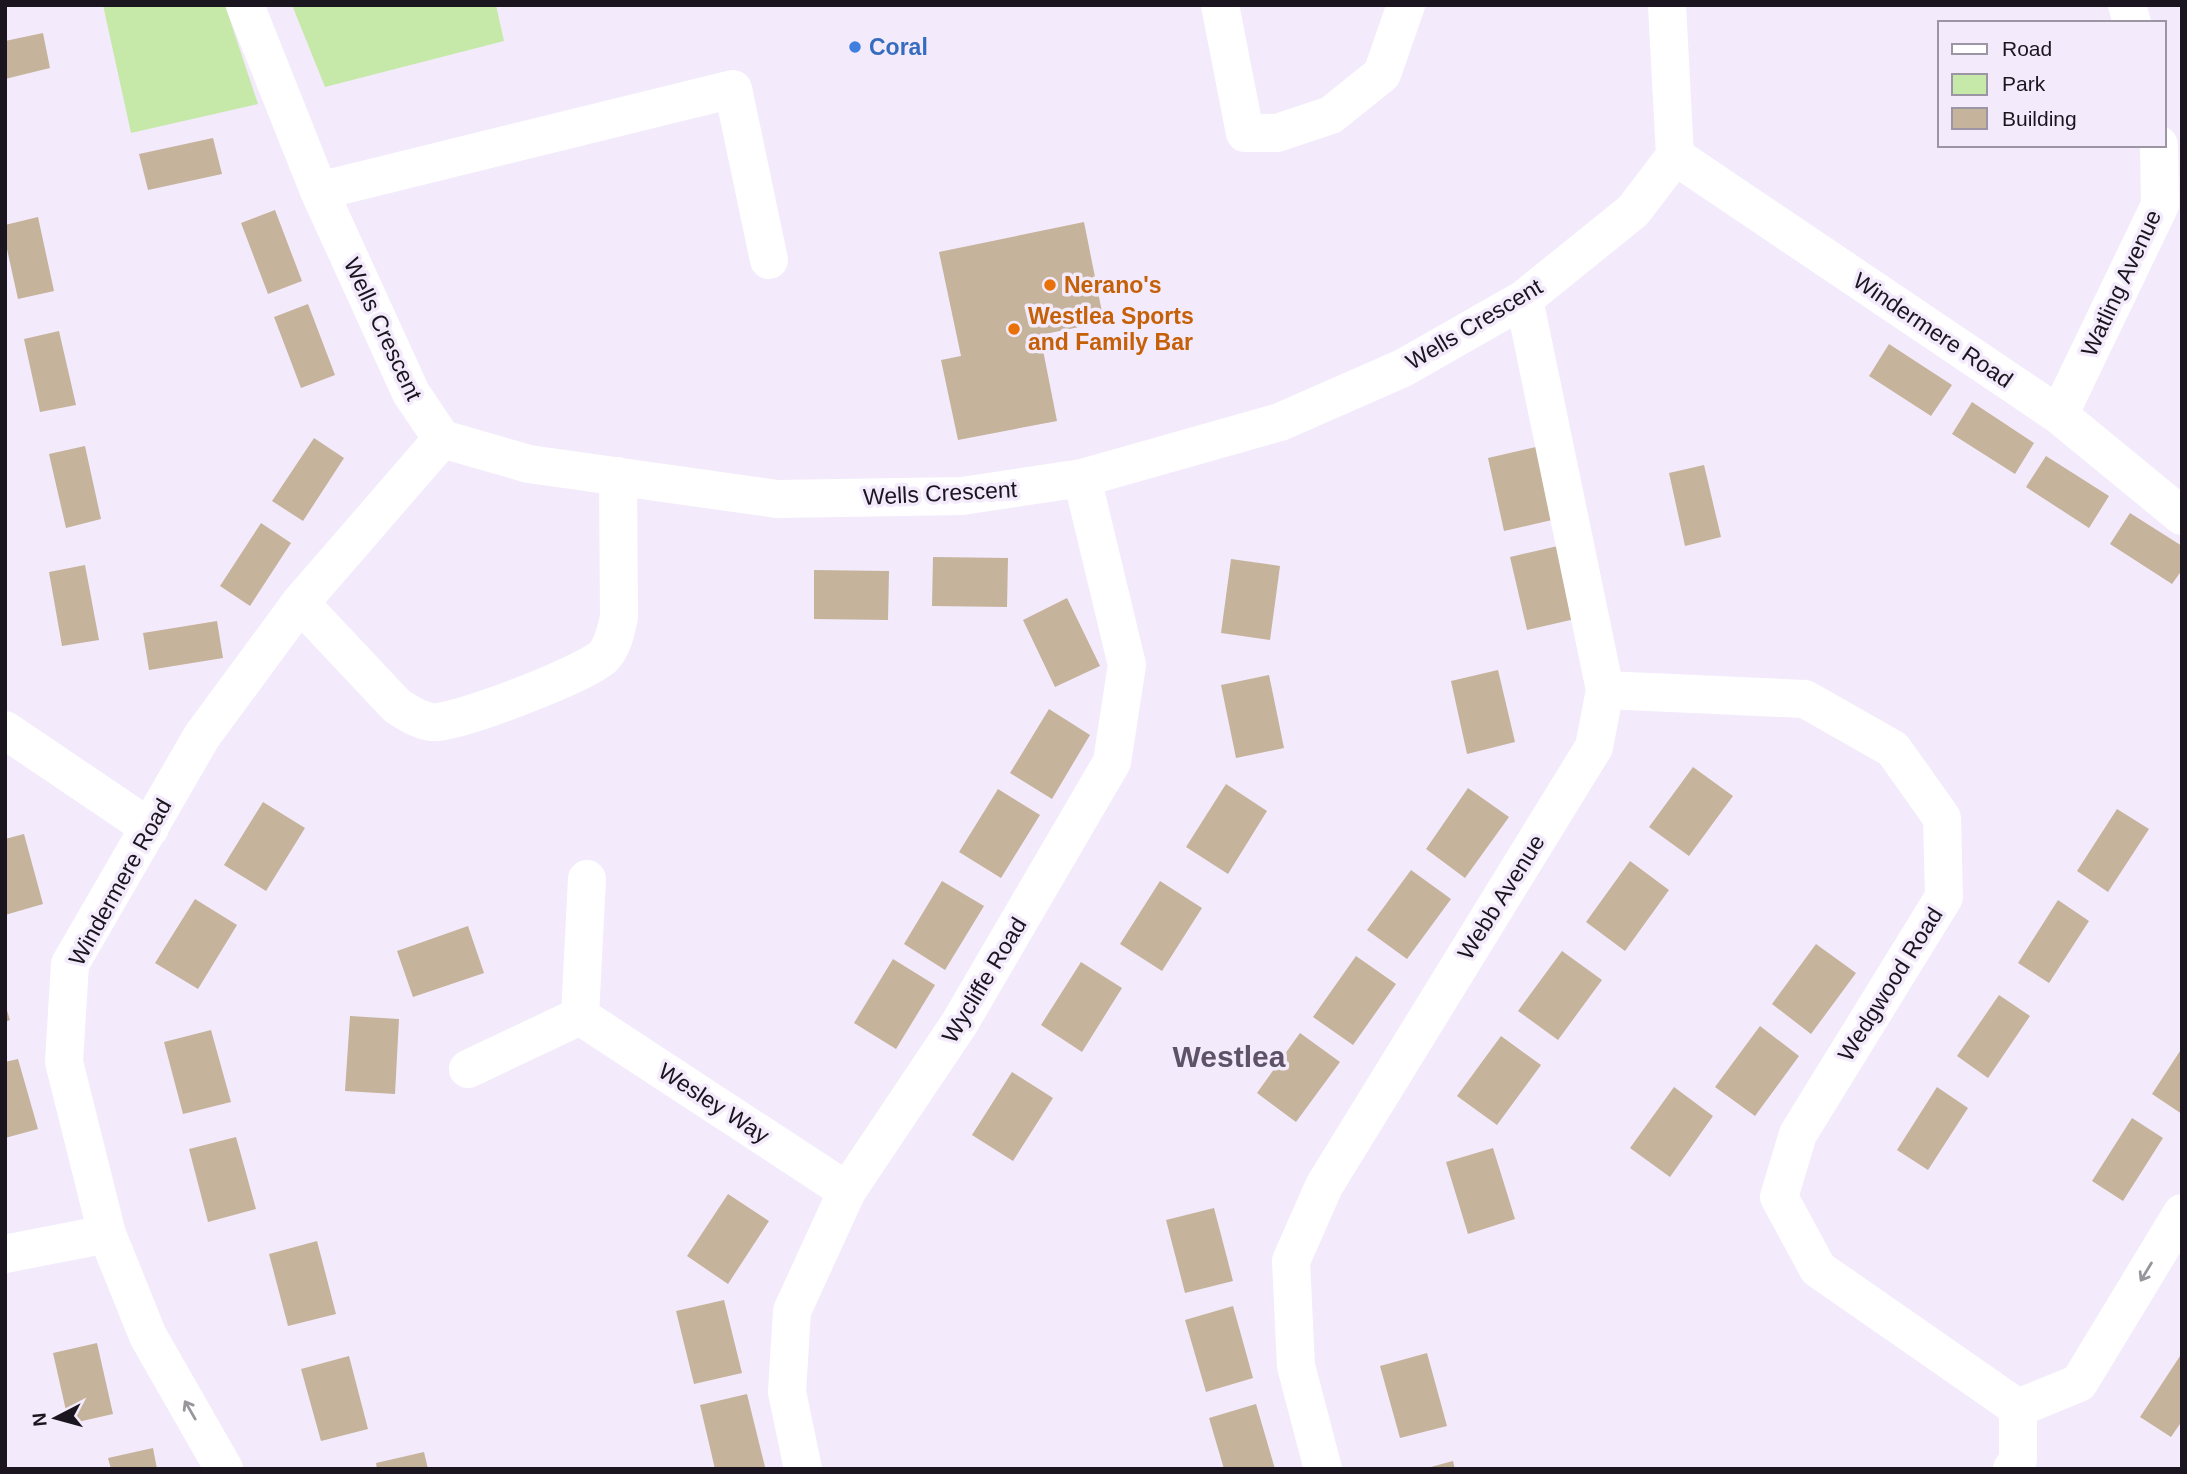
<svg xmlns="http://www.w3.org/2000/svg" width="2187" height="1474" font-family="Arial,sans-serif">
<rect width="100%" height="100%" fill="#f3ebfb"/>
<path fill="#c6e9a9" d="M103,5H225L258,104L131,133Z
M292,5H496L504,41L325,87Z"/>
<path fill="#c5b39c" d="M43,33L50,68L5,79V41Z
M213,138L222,174L148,190L139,154Z
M275,210L302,281L268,294L241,223Z
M38,217L54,291L18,299L5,240V225Z
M1084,222L1104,322L1040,335L1057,421L958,440L941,360L961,356L939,252Z
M308,304L335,375L301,388L274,317Z
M59,331L76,405L40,412L24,339Z
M1889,344L1952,385L1931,416L1869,376Z
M1972,402L2034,443L2015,474L1952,434Z
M314,438L344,458L303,521L272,501Z
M85,446L101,519L66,528L49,454Z
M1536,447L1552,520L1504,531L1488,458Z
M2046,456L2109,496L2089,528L2026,487Z
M1704,465L1721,537L1685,546L1669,473Z
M2130,513L2182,546V570L2172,584L2110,544Z
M261,523L291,543L250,606L220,586Z
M1558,546L1575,619L1527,630L1510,557Z
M933,557L1008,558L1007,607L932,606Z
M1231,559L1280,566L1270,640L1221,633Z
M85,565L99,640L62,646L49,572Z
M814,570L889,571L888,620L814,619Z
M1067,598L1100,666L1055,687L1023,620Z
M217,621L223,658L149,670L143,633Z
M1498,670L1515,742L1467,754L1451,681Z
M1269,675L1284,748L1236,758L1221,685Z
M1049,709L1090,735L1052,799L1010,773Z
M1693,767L1733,796L1689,856L1649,827Z
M1226,784L1267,811L1228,874L1186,847Z
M1468,788L1509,817L1465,878L1426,849Z
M998,789L1040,815L1001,878L959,852Z
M263,802L305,828L266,891L224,865Z
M2117,809L2149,829L2108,892L2077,871Z
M24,834L43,904L5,915V839Z
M1630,861L1669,890L1625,951L1586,922Z
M1411,870L1451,899L1407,959L1367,930Z
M942,881L984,906L945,970L904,944Z
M1160,881L1202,908L1162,971L1120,944Z
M195,899L237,925L198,989L155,963Z
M2058,900L2089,921L2049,983L2018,963Z
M468,926L484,973L413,997L397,951Z
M1816,944L1856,973L1811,1034L1772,1004Z
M1562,951L1602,980L1558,1040L1518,1011Z
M1356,956L1396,984L1353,1045L1313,1017Z
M893,959L935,985L896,1049L854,1023Z
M1081,962L1122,988L1082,1052L1041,1025Z
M1999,995L2030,1016L1988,1078L1957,1056Z
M5,1004L10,1020L5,1022Z
M350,1016L399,1019L395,1094L345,1091Z
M1760,1026L1799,1056L1755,1116L1715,1087Z
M211,1030L231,1102L183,1114L164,1042Z
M1300,1033L1340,1062L1296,1122L1257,1093Z
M1501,1036L1541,1065L1497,1125L1457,1096Z
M2182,1048V1114L2152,1094Z
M18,1059L38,1129L5,1138V1062Z
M1012,1072L1053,1098L1013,1161L972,1135Z
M1674,1087L1713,1116L1670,1177L1630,1148Z
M1937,1087L1968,1108L1928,1170L1897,1150Z
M2132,1118L2163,1138L2123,1201L2092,1181Z
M236,1137L256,1209L208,1222L189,1149Z
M1493,1148L1515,1219L1468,1234L1446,1162Z
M728,1194L769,1221L728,1284L687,1256Z
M1214,1208L1233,1281L1185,1293L1166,1220Z
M317,1241L336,1314L288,1326L269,1254Z
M724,1300L742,1373L694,1384L676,1311Z
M1233,1306L1253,1378L1206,1392L1185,1320Z
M97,1343L113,1414L69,1424L53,1353Z
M1427,1353L1447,1426L1400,1438L1380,1366Z
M2182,1353V1421L2171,1437L2140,1417Z
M349,1356L368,1429L321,1441L301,1369Z
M747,1394L765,1467L715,1469L700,1405Z
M1256,1404L1275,1469H1224L1209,1418Z
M153,1448L157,1469H111L108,1458Z
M424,1452L428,1469H377L376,1463Z
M1453,1461L1455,1469H1427V1468Z"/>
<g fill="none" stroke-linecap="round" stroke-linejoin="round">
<path stroke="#fff" stroke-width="38" d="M245,5L319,191L411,393L442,439L529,464L777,499L962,496L1082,478L1280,422L1403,368L1524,299L1633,211L1675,156L1667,5
M1220,5L1245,133H1277L1331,115L1382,74L1406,5
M2127,5L2132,23
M1675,156L2059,415L2182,516
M319,191L733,89L769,260
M2059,415L2160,205L2159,145
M300,603L397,706C408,713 418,720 431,722C455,725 584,674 603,657C613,647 616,631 619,617L618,476
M1605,690L1805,699L1893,749L1942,818L1944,897L1798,1134L1779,1197L1818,1269L2018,1408
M5,730L150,828
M580,1016L847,1191
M468,1069L580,1016L587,879
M5,1254L107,1234
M224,1469L148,1336L107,1234L64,1062L70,964L202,736L300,603L442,439
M803,1469L787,1392L792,1311L847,1191L959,1024L1112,762L1127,665L1082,478
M1323,1469L1296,1366L1291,1261L1324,1186L1594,747L1605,690L1524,299
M2012,1469L2018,1460V1408L2079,1383L2182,1213"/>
</g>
<defs><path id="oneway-shaft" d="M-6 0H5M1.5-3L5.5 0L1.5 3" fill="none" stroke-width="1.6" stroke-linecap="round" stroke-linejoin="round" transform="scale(1.75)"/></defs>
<g stroke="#98969a">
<use href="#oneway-shaft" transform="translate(2146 1272) rotate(121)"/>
<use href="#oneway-shaft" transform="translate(190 1410) rotate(-120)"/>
</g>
<circle fill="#3f7fe0" stroke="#f3ebfb" stroke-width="2.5" cx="855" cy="47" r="7"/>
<g fill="#e8710a" stroke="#f3ebfb" stroke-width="2.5">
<circle cx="1050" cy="285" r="7"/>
<circle cx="1014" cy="329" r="7"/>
</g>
<g text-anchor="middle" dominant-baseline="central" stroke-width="7" stroke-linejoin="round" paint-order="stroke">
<g font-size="23" font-weight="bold" fill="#366cbe" stroke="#f3ebfb" text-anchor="start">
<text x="869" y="47">Coral</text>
</g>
<g font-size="23" fill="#1a151e" stroke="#f3ebfb">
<text transform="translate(2121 283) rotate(-65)">Watling Avenue</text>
<text transform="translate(1474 324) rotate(-31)">Wells Crescent</text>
<text transform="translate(383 329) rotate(65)">Wells Crescent</text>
<text transform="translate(1933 330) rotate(34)">Windermere Road</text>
<text transform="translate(940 493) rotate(-3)">Wells Crescent</text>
<text transform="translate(120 882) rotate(-61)">Windermere Road</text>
<text transform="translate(1501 897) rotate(-58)">Webb Avenue</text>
<text transform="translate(984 980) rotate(-59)">Wycliffe Road</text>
<text transform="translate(1890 984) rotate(-58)">Wedgwood Road</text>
<text transform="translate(714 1103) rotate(33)">Wesley Way</text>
</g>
<g font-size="23" font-weight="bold" fill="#c56008" stroke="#f3ebfb" text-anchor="start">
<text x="1064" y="285">Nerano's</text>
<text x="1028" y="316">Westlea Sports<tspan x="1028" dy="26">and Family Bar</tspan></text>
</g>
<g font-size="30" font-weight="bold" fill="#5d5268" stroke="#f3ebfb">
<text x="1229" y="1056">Westlea</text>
</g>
</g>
<rect width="2187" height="1474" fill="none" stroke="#1a151e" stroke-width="14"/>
<rect x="1938" y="21" width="228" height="126" fill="#f3ebfb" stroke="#9c95a3" stroke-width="2"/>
<rect x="1952" y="44" width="35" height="10" fill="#ffffff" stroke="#9c95a3" stroke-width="2"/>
<text x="2002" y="56" font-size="21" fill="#1a151e">Road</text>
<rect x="1952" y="74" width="35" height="21" fill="#c6e9a9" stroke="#9c95a3" stroke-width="2"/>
<text x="2002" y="91" font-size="21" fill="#1a151e">Park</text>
<rect x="1952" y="108" width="35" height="21" fill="#c5b39c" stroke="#9c95a3" stroke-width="2"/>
<text x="2002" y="126" font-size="21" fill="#1a151e">Building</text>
<g transform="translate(56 1418) rotate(264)" stroke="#f3ebfb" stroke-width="5" paint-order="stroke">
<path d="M0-5L12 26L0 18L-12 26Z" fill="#1a151e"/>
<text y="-10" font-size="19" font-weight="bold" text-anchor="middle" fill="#1a151e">N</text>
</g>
</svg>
